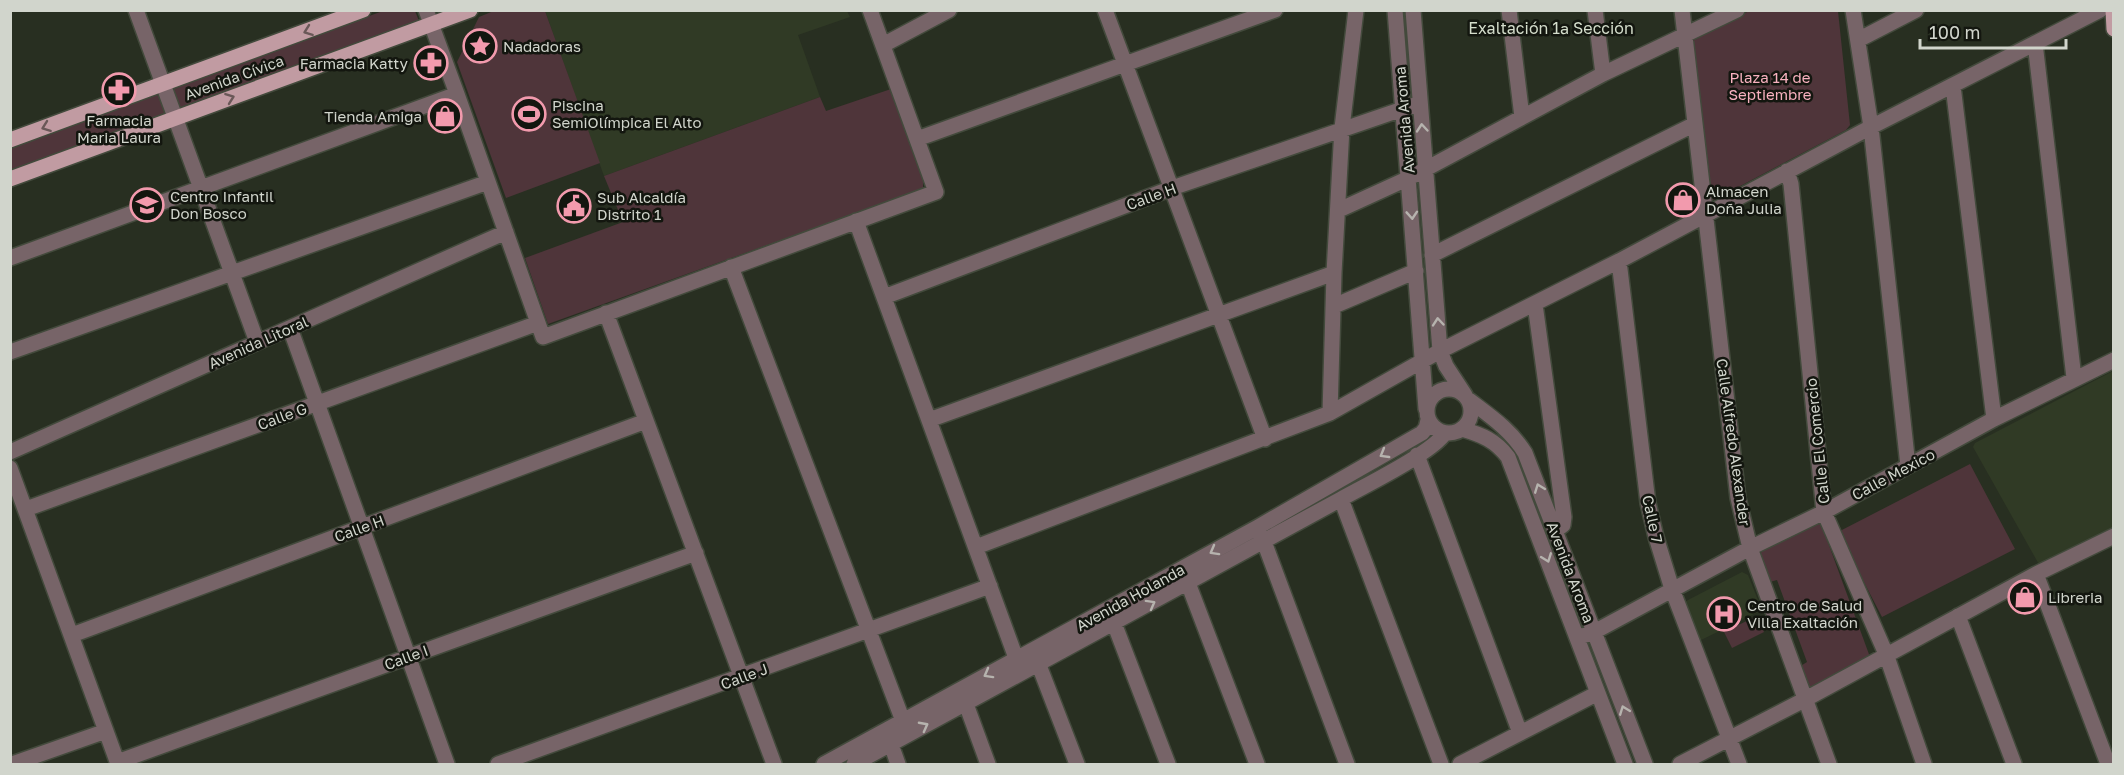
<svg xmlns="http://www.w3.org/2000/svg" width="2124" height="775" font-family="'Golos Text',sans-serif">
<rect width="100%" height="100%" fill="#282f21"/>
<path fill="#303a25" d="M545,11H847L850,17L798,35L820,97L604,176Z
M2113,371V530L2041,568L1973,447L1975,443Z
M1742,572L1748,575L1762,610L1697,642L1682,605L1688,600Z"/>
<path fill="#4f353a" d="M496,10L545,11L600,163L506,198L457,62L479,17Z
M383,11H415L419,21L180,108L172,87Z
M1749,11H1838L1850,125L1846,130L1714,200H1707L1689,44L1696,38Z
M891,89L923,179V189L548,324L525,258L623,222L604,176L820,97L826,111Z
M159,92L168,113L11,170V146Z
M1970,464L2015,549L1882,617L1838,532Z
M1819,518L1870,657L1812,690L1807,688L1799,667L1807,662L1777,580L1770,582L1760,555L1762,547Z
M1757,616L1764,632L1732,648L1724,632Z"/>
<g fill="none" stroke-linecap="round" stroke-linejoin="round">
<g stroke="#434a3c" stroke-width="18">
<path id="minor" d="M136,10L257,342
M426,10L457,94L543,337L936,192L870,10
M1105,10L1265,439
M1395,10L1426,409
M1413,10L1440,351L1446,366L1465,395
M1509,10L1522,117
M1595,10L1603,74
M1682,10L1738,498L1750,548L1829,764
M1853,10L1871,127L1908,466
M1858,40L1916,10
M2035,43L2074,378
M883,45L949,10
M1953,86L1994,419
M917,139L1275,10
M1787,171L1791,184L1824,512L1886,654L1924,764
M1339,210L1409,178L1603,74L1737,10
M856,221L1016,658
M1432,255L1695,124
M10,258L457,94
M1619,261L1648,503L1656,537L1672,589L1739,764
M731,267L903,721
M884,297L1172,188L1420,103
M1535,304L1564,517L1563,525L1555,531
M1334,306L1416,271
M606,313L774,764
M290,328L447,764
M10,352L488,182
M1427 411a22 22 0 1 1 44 0a22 22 0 1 1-44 0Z
M1469,400C1490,416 1511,430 1525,453L1645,764
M1330,413L1334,273L1342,128L1356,10
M929,420L1334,273
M1462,429C1482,435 1495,440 1508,457L1625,764
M10,452L506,232
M1417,455L1520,733
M10,468L118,764
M1341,499L1441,764
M26,509L538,323
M1260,531L1347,764
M976,547L1330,413L1440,351L1619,261L1871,127L2100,10
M2036,574L2108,764
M1188,583L1257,764
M1958,616L2014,764
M1114,623L1168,764
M72,635L646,421
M1577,638L1594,632L1750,548L1824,512L1994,419L2114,360
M1035,655L1077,764
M966,704L988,764
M888,736L898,764
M117,762L696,553
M12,764L106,731
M498,764L990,586
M824,764L1258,527L1422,433L1426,428L1428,420
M854,764L1341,499C1364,486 1432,453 1445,433
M1460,764L1598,693
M1680,764L1804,700L2036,574L2114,536"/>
</g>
<g stroke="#434a3c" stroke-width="18">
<path id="major" d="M2113,10L2114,29
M10,140L363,10
M10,179L470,10"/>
</g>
<use href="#minor" stroke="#776468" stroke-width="15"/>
<use href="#major" stroke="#c19ba2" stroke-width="15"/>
</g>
<defs><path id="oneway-chevron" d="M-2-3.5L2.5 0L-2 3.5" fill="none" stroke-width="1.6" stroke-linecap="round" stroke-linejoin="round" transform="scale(1.5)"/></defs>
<g stroke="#6a5858">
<use href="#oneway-chevron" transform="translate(308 31) rotate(160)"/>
<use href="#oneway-chevron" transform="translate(230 98) rotate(-20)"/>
<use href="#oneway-chevron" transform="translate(46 127) rotate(160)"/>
</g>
<g stroke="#b6b3ae">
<use href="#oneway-chevron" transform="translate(1422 128) rotate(-95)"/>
<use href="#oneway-chevron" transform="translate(1412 215) rotate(86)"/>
<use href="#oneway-chevron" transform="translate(1438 322) rotate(-95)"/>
<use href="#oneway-chevron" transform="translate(1384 454) rotate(150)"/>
<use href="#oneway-chevron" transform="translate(1539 488) rotate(-111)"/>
<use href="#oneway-chevron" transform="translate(1214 551) rotate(151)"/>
<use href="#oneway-chevron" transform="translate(1547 558) rotate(69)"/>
<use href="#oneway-chevron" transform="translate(1151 604) rotate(-29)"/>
<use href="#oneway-chevron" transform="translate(988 674) rotate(151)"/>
<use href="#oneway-chevron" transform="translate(1624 710) rotate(-111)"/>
<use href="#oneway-chevron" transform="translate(924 726) rotate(-28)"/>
</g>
<defs>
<g id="sight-ring" transform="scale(1.725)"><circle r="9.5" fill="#13160f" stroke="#f29aad" stroke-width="1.5"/><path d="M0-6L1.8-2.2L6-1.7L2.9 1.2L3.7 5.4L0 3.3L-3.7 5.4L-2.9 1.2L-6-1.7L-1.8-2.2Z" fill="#f29aad"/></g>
<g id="pharmacy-ring" transform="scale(1.725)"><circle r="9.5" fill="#13160f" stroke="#f29aad" stroke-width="1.5"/><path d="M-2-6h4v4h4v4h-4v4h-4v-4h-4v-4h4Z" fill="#f29aad"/></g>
<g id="stadium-ring" transform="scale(1.725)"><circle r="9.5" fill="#13160f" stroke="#f29aad" stroke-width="1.5"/><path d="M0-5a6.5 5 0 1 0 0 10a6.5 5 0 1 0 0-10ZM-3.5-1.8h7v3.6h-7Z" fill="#f29aad"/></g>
<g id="shop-ring" transform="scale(1.725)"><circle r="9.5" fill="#13160f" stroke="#f29aad" stroke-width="1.5"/><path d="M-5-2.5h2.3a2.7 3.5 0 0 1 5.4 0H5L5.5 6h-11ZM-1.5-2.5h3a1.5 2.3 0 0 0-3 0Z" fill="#f29aad"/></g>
<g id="school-ring" transform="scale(1.725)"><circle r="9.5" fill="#13160f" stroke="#f29aad" stroke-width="1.5"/><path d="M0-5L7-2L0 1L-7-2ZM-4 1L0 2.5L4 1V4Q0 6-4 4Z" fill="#f29aad"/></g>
<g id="civic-ring" transform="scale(1.725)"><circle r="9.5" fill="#13160f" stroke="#f29aad" stroke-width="1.5"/><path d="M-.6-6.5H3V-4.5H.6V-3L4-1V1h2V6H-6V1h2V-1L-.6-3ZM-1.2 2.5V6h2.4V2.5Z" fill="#f29aad"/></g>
<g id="hospital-ring" transform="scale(1.725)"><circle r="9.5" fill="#13160f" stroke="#f29aad" stroke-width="1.5"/><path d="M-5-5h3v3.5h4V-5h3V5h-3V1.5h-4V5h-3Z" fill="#f29aad"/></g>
</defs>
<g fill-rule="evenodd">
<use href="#sight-ring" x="480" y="46"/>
<use href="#pharmacy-ring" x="431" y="63"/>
<use href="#pharmacy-ring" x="119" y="90"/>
<use href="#stadium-ring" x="529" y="114"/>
<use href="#shop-ring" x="445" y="116"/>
<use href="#shop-ring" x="1683" y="200"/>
<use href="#school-ring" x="147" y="205"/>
<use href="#civic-ring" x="574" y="206"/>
<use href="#shop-ring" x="2025" y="597"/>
<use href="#hospital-ring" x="1724" y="614"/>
</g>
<g text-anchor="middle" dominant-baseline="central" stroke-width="5" stroke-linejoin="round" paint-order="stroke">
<g font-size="15" fill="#d1d5cc" stroke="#13160f" text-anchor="start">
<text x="503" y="46">Nadadoras</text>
<text x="408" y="63" text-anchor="end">Farmacia Katty</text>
<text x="552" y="105">Piscina<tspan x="552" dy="17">SemiOlímpica El Alto</tspan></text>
<text x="422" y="116" text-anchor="end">Tienda Amiga</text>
<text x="119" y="120" text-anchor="middle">Farmacia<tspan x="119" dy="17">Maria Laura</tspan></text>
<text x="1706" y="191">Almacen<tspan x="1706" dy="17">Doña Julia</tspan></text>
<text x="170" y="196">Centro Infantil<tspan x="170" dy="17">Don Bosco</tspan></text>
<text x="597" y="197">Sub Alcaldía<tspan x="597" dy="17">Distrito 1</tspan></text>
<text x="2048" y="597">Libreria</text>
<text x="1747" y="605">Centro de Salud<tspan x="1747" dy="17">Villa Exaltación</tspan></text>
</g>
<g font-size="15" fill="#d1d5cc" stroke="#13160f">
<text transform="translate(234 77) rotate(-20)">Avenida Cívica</text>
<text transform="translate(1404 120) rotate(-95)">Avenida Aroma</text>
<text transform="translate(1151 196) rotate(-20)">Calle H</text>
<text transform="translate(258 342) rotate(-24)">Avenida Litoral</text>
<text transform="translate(282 416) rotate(-20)">Calle G</text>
<text transform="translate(1817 441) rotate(-96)">Calle El Comercio</text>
<text transform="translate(1734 442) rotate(82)">Calle Alfredo Alexander</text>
<text transform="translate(1893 474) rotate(-28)">Calle Mexico</text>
<text transform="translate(1653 519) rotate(78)">Calle 7</text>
<text transform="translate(359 528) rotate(-20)">Calle H</text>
<text transform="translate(1571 572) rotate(69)">Avenida Aroma</text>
<text transform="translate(1130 597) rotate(-29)">Avenida Holanda</text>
<text transform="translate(406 657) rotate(-20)">Calle I</text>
<text transform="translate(744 676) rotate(-20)">Calle J</text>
</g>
<g font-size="15" fill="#f8b1bf" stroke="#13160f">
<text x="1770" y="77">Plaza 14 de<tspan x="1770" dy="17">Septiembre</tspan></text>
</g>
<g font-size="16" fill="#d4ddcb" stroke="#13160f">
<text x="1551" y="28">Exaltación 1ª Sección</text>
</g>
</g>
<rect width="2124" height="775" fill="none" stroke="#d1d5cc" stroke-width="24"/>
<path d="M1920 39v9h146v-9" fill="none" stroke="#d1d5cc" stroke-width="3"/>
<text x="1929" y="39" font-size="18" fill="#d1d5cc" stroke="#13160f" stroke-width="4.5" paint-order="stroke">100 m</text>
</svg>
